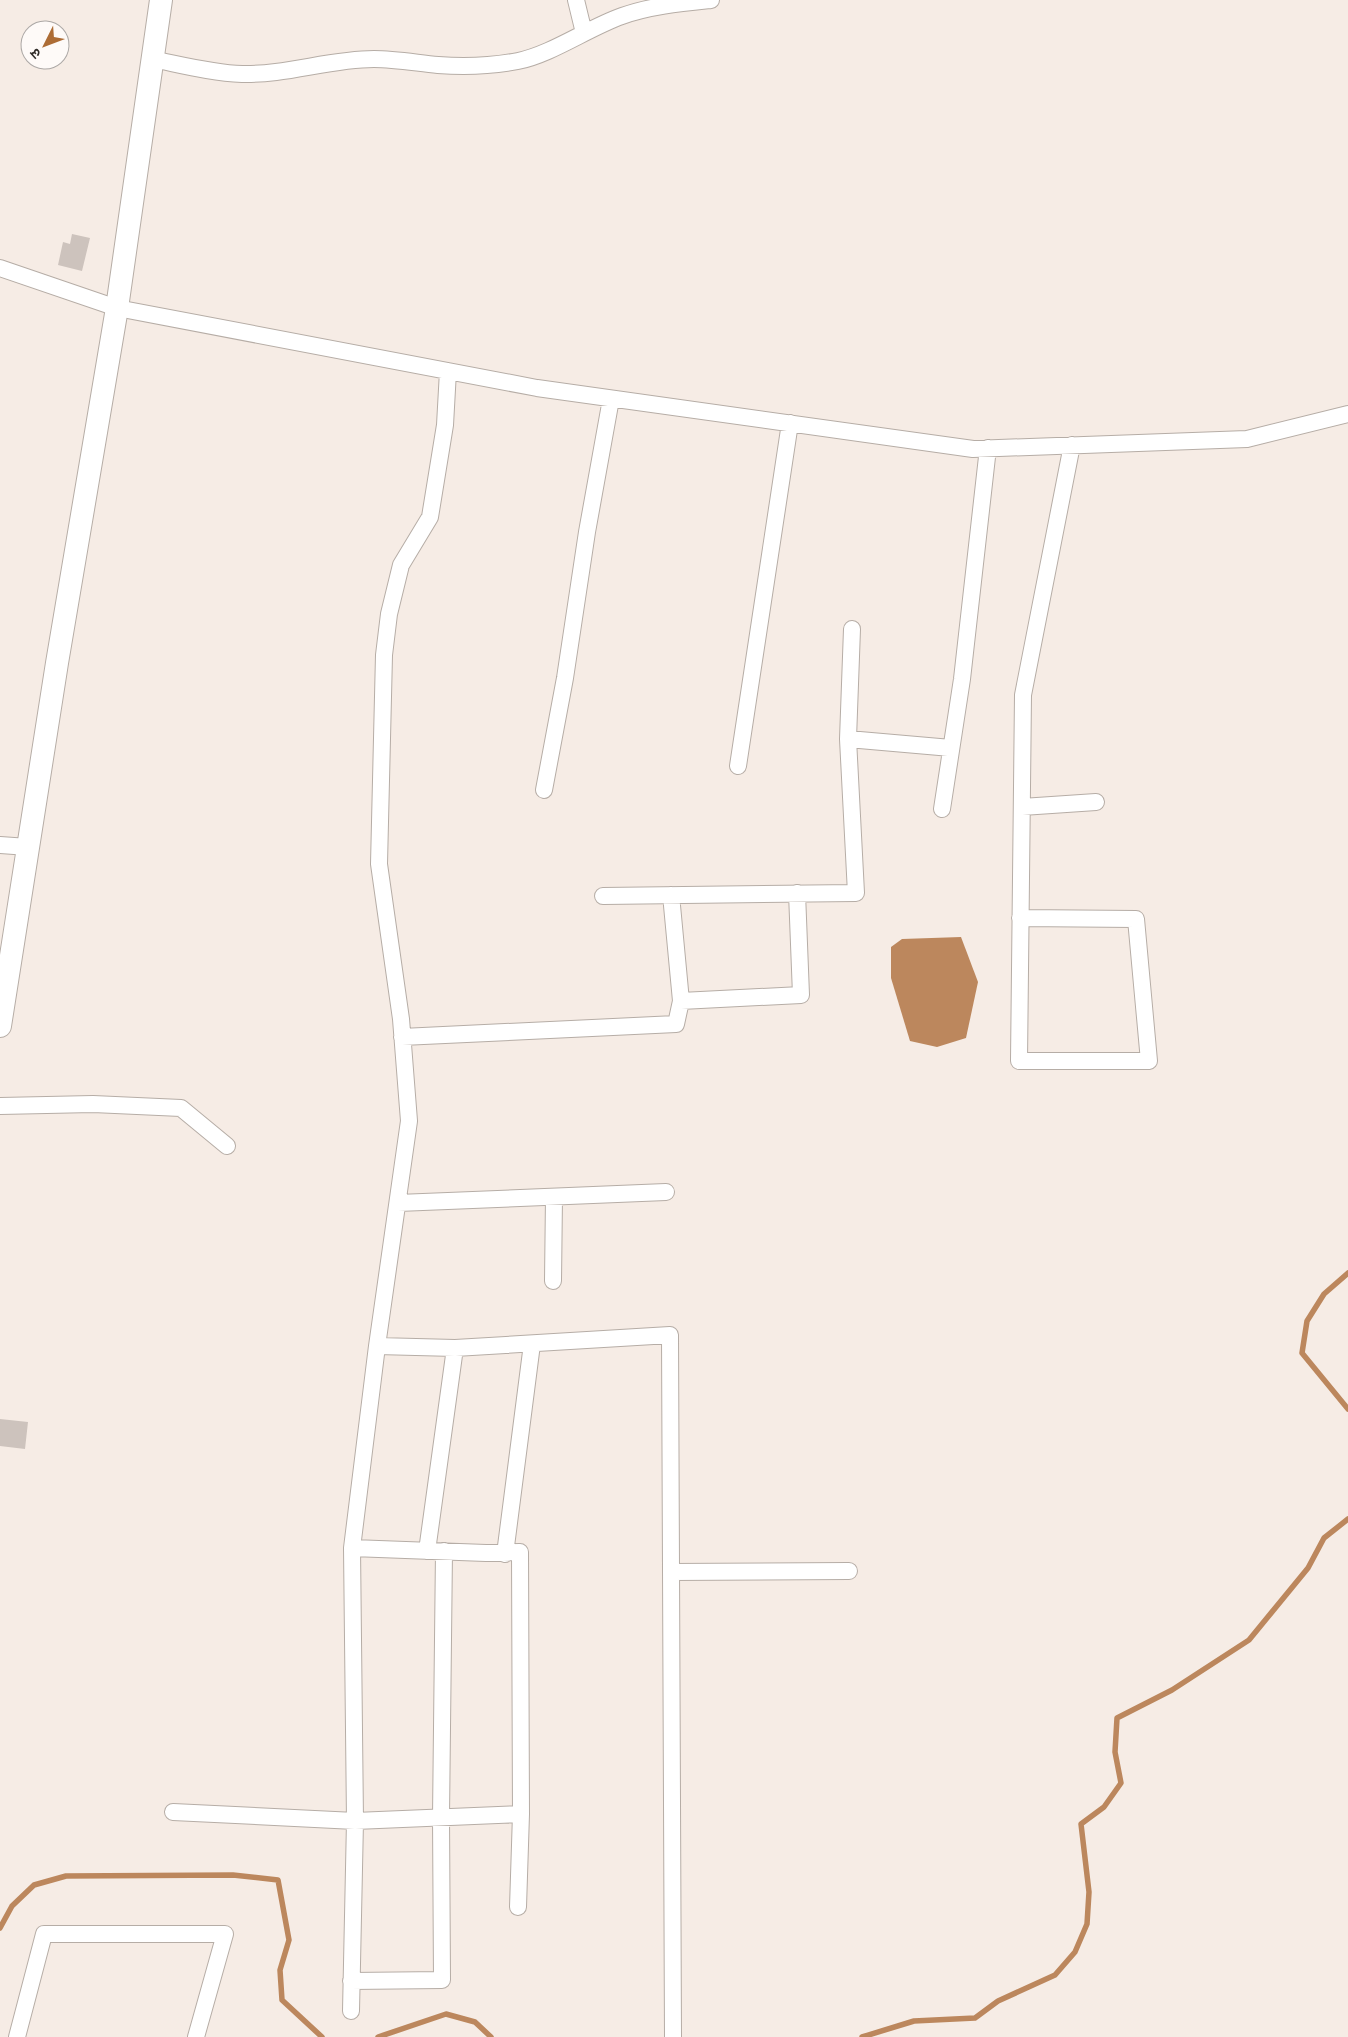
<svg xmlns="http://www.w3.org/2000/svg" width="1348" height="2037" font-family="Raleway,'Noto Sans Devanagari',sans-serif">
<rect width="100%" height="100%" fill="#f6ece5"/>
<path fill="#bc875d" d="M961,937L978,982L966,1038L937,1047L910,1041L891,978V947L902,939Z"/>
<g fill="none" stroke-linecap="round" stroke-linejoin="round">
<path stroke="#bc875d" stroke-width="5.5" d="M1348,1273L1324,1294L1307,1321L1302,1353L1348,1409
M0,1928L12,1906L34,1885L66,1876L233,1875L278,1880L289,1940L280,1970L282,2000L322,2037
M378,2037L446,2014L475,2022L491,2037
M862,2037L914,2021L975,2018L998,2001L1055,1975L1075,1952L1087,1924L1089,1892L1081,1824L1104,1807L1121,1783L1115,1752L1117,1718L1172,1690L1249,1640L1308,1568L1324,1538L1348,1519"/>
</g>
<path fill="#cdc3bd" d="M72,234L90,238L82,271L58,265L63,242L70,244Z
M0,1419L28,1422L25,1449L0,1446Z"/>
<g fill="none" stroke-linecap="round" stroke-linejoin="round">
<g stroke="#b6ada6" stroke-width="18">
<path id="street" d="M576,0L584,33
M152,59C182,65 212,73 242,74C286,75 330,59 374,59C395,59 417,63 438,65C464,67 492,66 518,61C552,54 588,28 622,16C650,6 682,3 711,0
M0,268L117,308L537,388L973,449L1247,439L1348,414
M848,739L951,748
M738,766L790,423
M544,790L565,678L587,532L611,399
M1022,807L1096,802
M942,809L962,679L988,448
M0,845L28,847
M603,896L856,893L848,739L852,629
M1020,918L1136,919L1149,1061H1019L1023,695L1072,445
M681,1001L801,995L797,893
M402,1037L676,1024L681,1001L671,895
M0,1106L93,1104L181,1108L227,1146
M398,1203L666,1192
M553,1281L554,1197
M377,1346L455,1348L670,1335L673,2037
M352,1548L486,1553L520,1552L521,1814L518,1907
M427,1551L455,1348
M505,1554L532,1344
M671,1572L849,1571
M173,1812L355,1821L521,1814
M351,1981L442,1980L441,1817L444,1551
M351,2011L355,1821L352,1548L377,1346L409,1121L401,1019L379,864L384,655L389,614L401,565L430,517L445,425L448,371
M17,2037L44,1934H225L196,2037"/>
</g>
<g stroke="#b6ada6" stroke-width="24">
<path id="secondary" d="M0,1026L57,663L117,308L161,0"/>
</g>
<use href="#street" stroke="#fff" stroke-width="16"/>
<use href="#secondary" stroke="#fff" stroke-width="22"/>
</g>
<g transform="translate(45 45) rotate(228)"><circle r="24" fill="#fefaf8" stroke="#aca8a6"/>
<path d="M0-4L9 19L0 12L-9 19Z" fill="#ad6c35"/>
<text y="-8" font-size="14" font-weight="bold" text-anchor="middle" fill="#312d2a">उ</text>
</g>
</svg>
